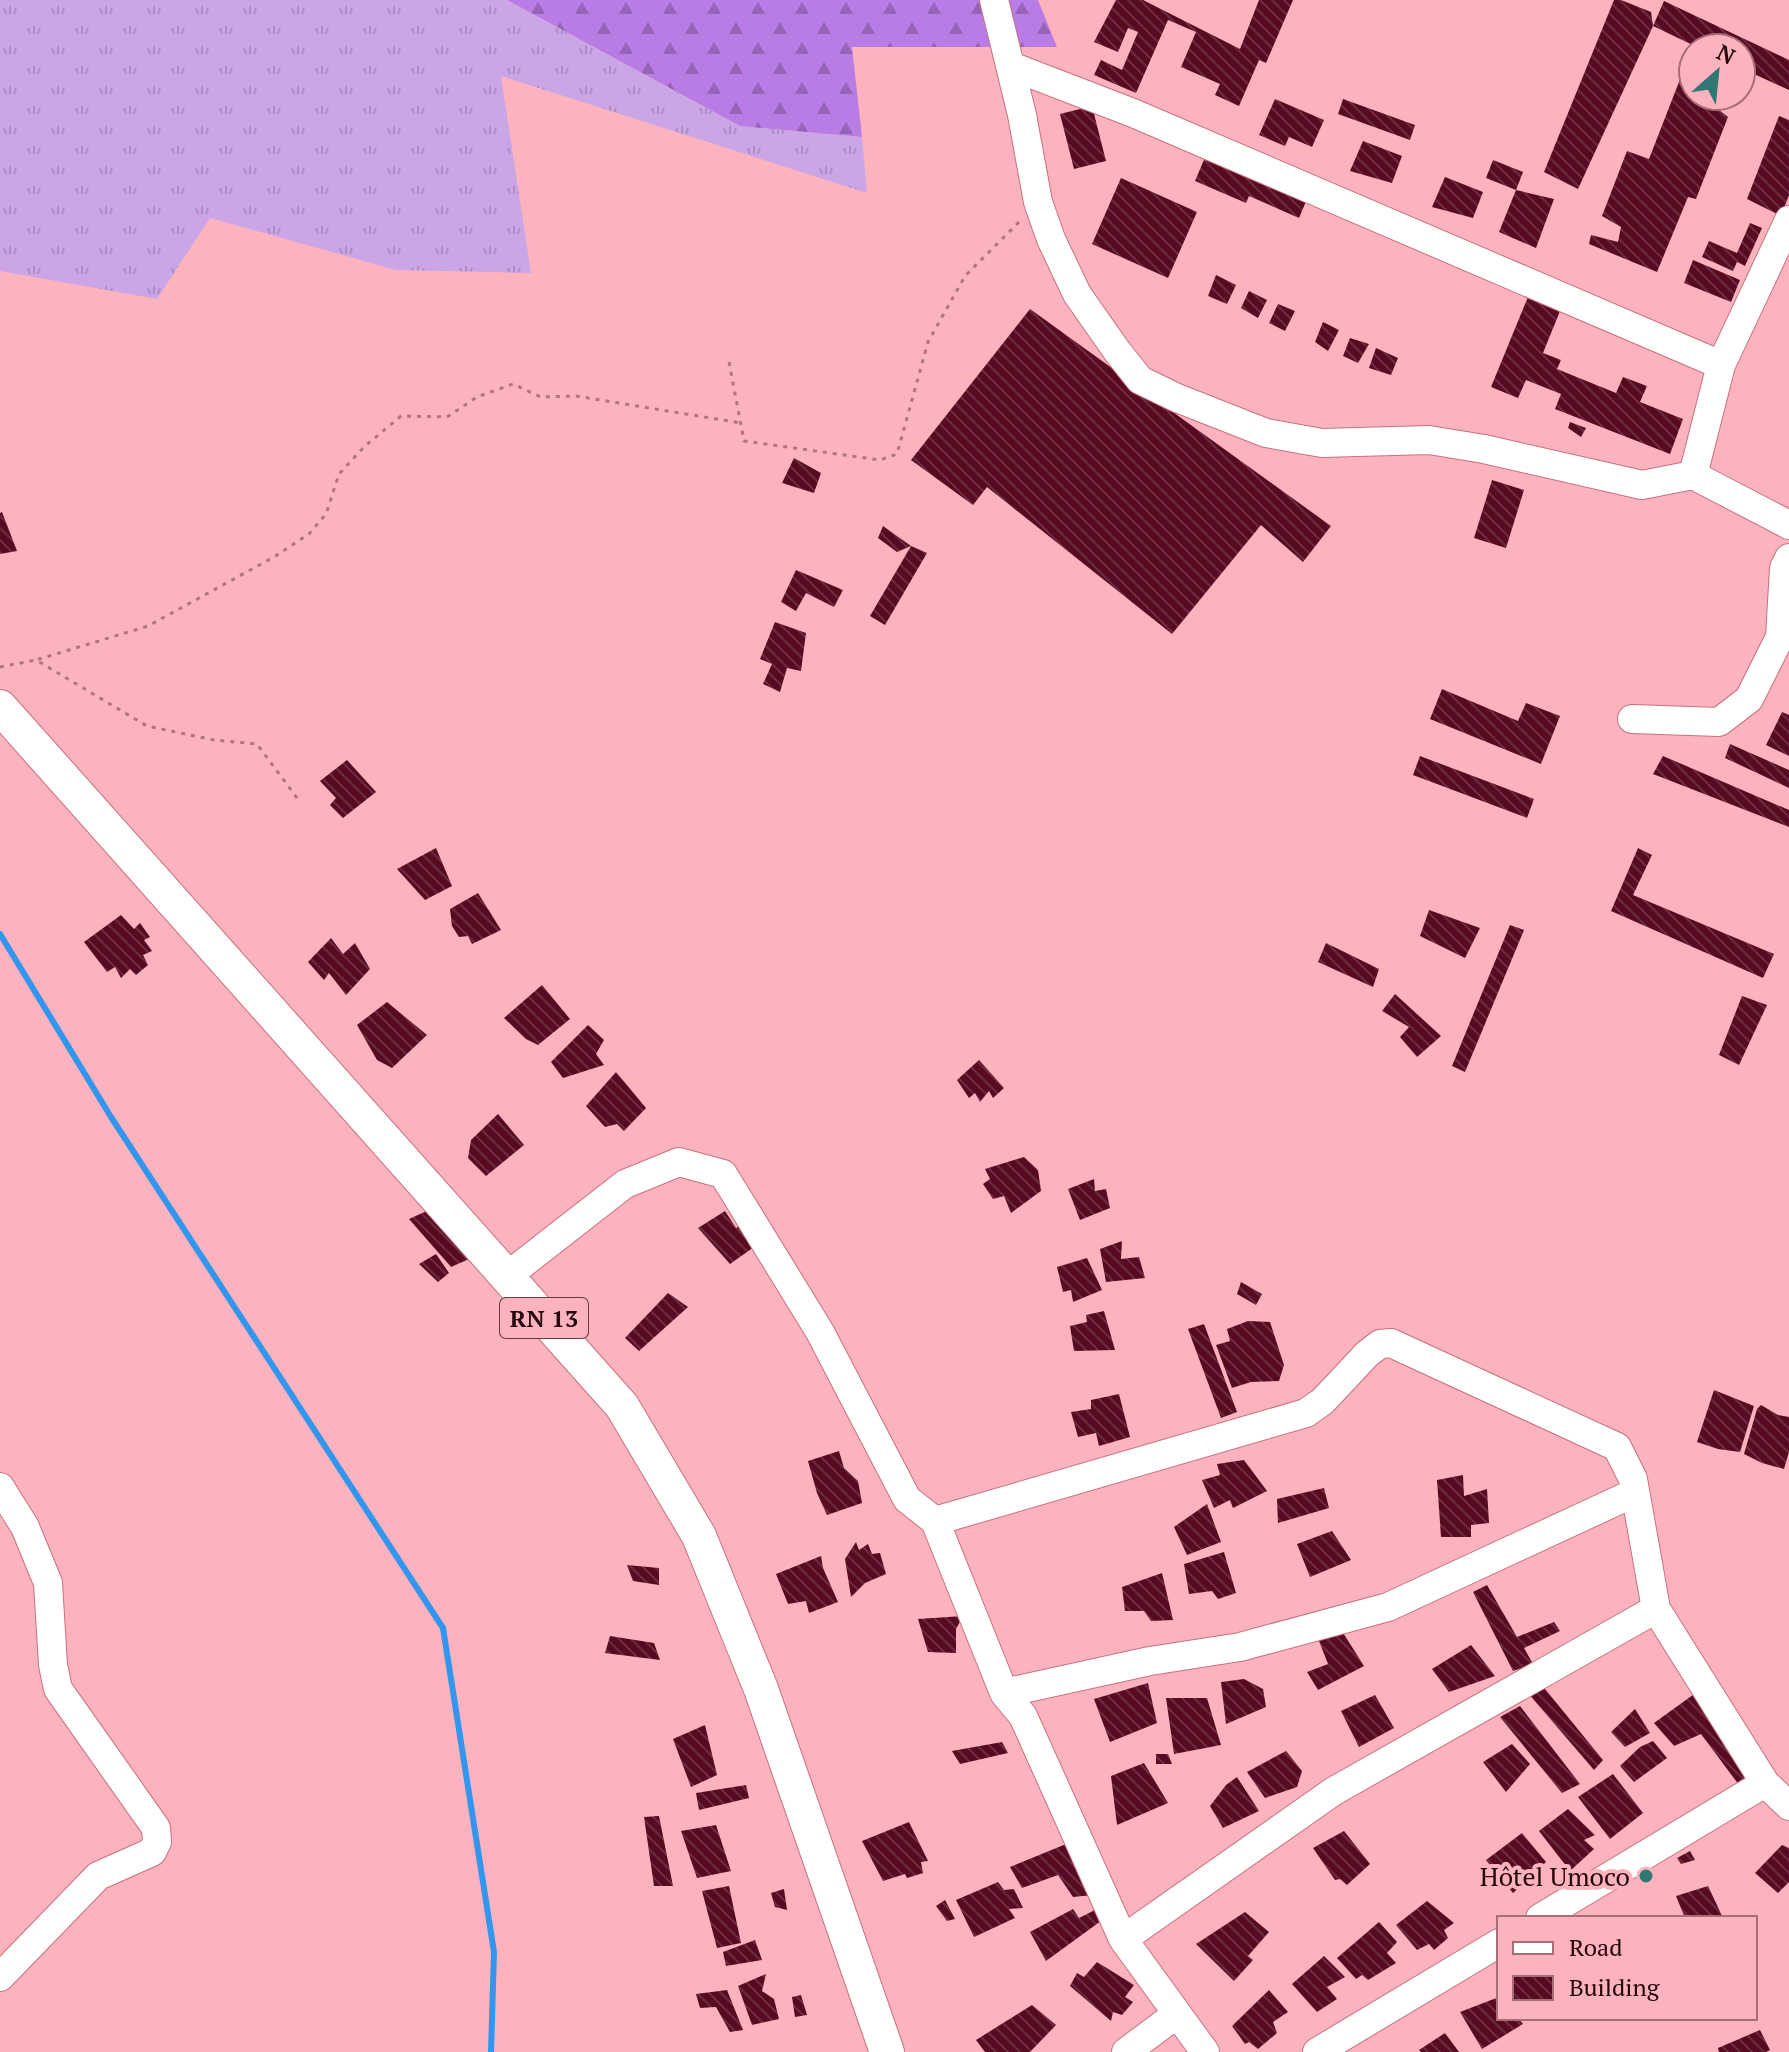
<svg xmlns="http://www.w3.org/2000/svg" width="1789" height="2052" font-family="'PT Serif',serif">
<defs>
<pattern id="grass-tufts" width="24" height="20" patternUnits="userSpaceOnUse" patternTransform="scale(2)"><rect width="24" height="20" fill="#cba6e7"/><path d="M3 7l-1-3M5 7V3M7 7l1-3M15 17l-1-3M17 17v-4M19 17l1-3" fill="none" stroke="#ae8dc5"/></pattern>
<pattern id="forest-firs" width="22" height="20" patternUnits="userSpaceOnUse" patternTransform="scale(2)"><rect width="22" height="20" fill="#b97be4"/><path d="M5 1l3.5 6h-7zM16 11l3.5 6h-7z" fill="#9663b7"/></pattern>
<pattern id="building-back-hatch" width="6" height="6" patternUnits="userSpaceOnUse" patternTransform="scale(2)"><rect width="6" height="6" fill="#570a21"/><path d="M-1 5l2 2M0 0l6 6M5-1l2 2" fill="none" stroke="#6c2c3f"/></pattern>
</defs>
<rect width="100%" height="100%" fill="#fdb3bd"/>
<path fill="url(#grass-tufts)" d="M0,0H507L740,126L862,137L867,193L501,76L531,273L396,270L210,218L157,299L0,271Z"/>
<path fill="url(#forest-firs)" d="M507,0H1038L1057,47H852L862,137L740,126Z"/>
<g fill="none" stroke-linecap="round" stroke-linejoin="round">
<path stroke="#3295ee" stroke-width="6" d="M0,934L111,1117L443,1628L494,1952L491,2052"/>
</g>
<path fill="url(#building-back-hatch)" d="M1116,0H1143L1240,49L1259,0H1293L1266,63L1259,60L1239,106L1215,95L1220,84L1181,67L1196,32L1168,20L1136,93L1094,75L1101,60L1122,70L1138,32L1128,28L1118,52L1094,42Z
M1614,0H1621L1651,12L1653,26L1578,189L1544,172Z
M1664,1L1789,60V90L1741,68V48H1699L1653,26Z
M1684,69L1693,72V96H1726L1719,110L1728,117L1696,199L1688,197L1657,272L1589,244L1591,235L1618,242L1621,227L1602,216L1627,151L1649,159Z
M1275,99L1324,120L1312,147L1289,137L1285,146L1259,135Z
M1343,99L1415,125L1410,140L1338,114Z
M1092,106L1106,161L1074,169L1060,114Z
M1779,116L1789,120V195L1781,216L1747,199Z
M1363,141L1402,156L1392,183L1350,171Z
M1206,155L1307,199L1299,218L1249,196L1246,203L1195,181Z
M1493,160L1523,172L1516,190L1486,178Z
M1445,177L1483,192L1473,218L1432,207Z
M1121,178L1197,212L1168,278L1092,244Z
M1516,190L1554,199L1536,248L1499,232Z
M1750,223L1762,228L1745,266L1737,262L1733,271L1702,257L1709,241L1737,253Z
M1693,260L1740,280L1731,302L1684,283Z
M1216,275L1236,285L1227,304L1208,296Z
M1249,291L1267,300L1258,318L1241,308Z
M1528,297L1560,311L1543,353L1561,360L1557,369L1616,393L1623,377L1647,386L1640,402L1683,419L1670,454L1555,409L1561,394L1526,380L1518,398L1491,387Z
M1278,304L1295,311L1285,331L1269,323Z
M1030,309L1331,526L1303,562L1261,525L1172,634L987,487L973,505L911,460Z
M1323,322L1339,330L1328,351L1315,342Z
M1350,338L1369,344L1358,363L1343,356Z
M1376,348L1398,358L1391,375L1369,368Z
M1570,422L1586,428L1581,437L1568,428Z
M794,458L821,473L814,493L782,483Z
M1492,480L1524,490L1506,548L1474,538Z
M2,512L17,551L0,554V513Z
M883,526L911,546L897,552L878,538Z
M911,546L927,553L885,625L870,616Z
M796,570L843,590L834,607L806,593L796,611L781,602Z
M775,622L806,633L801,671L787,668L780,692L763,684L772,664L760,659Z
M1442,689L1518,721L1526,703L1560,716L1541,764L1430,719Z
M1782,712L1789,715V756L1766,745Z
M1730,744L1789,770V788L1725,758Z
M1420,756L1534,799L1527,818L1413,775Z
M1663,756L1789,810V827L1653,774Z
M347,760L376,792L343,818L330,805L336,798L320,781Z
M436,848L452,886L425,900L397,869Z
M1638,848L1652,855L1633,895L1774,954L1763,978L1611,911Z
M478,893L501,930L472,944L468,936L459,937L452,926L450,909Z
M1429,910L1480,928L1465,958L1420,936Z
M121,915L134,929L140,923L150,937L144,940L152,951L143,955L148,965L136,975L130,969L121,978L115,967L107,972L84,942Z
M1510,925L1524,930L1465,1072L1452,1066Z
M331,938L343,954L355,943L370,969L346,995L329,973L324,980L308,962Z
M1326,943L1379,969L1373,987L1318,962Z
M542,985L570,1019L538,1045L526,1039L504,1018Z
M1395,994L1441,1036L1417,1057L1400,1037L1409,1027L1382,1011Z
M1742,996L1767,1005L1739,1065L1719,1055Z
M387,1002L427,1035L392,1068L377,1060L357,1025Z
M588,1025L604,1040L596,1054L604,1065L563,1078L551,1062Z
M979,1060L1004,1088L993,1098L989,1091L980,1102L975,1093L969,1098L957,1080Z
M616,1072L646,1108L624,1131L617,1124L605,1127L586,1106Z
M498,1114L524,1145L486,1176L468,1158L471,1140Z
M1024,1157L1038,1170L1041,1191L1011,1213L1004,1196L993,1199L983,1184L990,1179L985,1169Z
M1094,1179L1095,1191L1106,1189L1110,1208L1080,1220L1068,1189Z
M429,1210L469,1259L451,1267L409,1219Z
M725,1211L736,1228L745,1223L754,1247L730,1264L698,1228Z
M1122,1241L1121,1259L1139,1257L1145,1278L1106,1282L1100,1249Z
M436,1254L449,1273L438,1282L419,1264Z
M1087,1258L1102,1290L1073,1302L1071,1290L1063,1292L1057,1267Z
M1241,1282L1262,1294L1256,1305L1237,1294Z
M668,1293L688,1307L639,1351L625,1338Z
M1104,1311L1115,1350L1074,1351L1070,1326L1087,1322L1086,1315Z
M1248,1321L1270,1322L1284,1365L1279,1381L1251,1382L1232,1388L1216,1345L1230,1341L1227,1329Z
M1204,1324L1237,1412L1221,1418L1188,1329Z
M1714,1390L1754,1406L1740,1452L1718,1449L1697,1442Z
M1119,1394L1130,1437L1099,1446L1096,1433L1078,1437L1071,1412L1091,1409V1400Z
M1761,1405L1778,1415L1789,1417V1452L1784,1469L1762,1463L1744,1454L1757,1409Z
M839,1451L844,1468L858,1481L862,1503L827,1515L817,1493L808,1461Z
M1244,1460L1267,1491L1233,1508L1230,1500L1214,1508L1202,1480L1220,1475L1217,1464Z
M1463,1475L1464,1496L1487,1489L1489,1523L1471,1525V1537H1441L1437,1480Z
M1324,1488L1329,1508L1278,1523L1277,1499Z
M1207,1504L1221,1542L1187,1555L1174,1527Z
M1332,1531L1351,1560L1310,1577L1297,1544Z
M856,1542L859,1550L868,1544L872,1554L880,1553L886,1574L865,1583L851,1597L845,1559Z
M1224,1552L1236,1593L1218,1599L1212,1591L1189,1594L1184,1564Z
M821,1556L823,1568L838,1602L809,1613L806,1601L788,1604L776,1574Z
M627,1565L659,1568V1585L633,1581Z
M1162,1573L1173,1620L1151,1621L1144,1611H1125L1122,1587Z
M1487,1585L1517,1637L1554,1622L1560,1631L1524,1648L1533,1664L1513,1671L1473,1592Z
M963,1616L956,1629V1653L928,1652L918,1619Z
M1340,1628L1364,1666L1318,1690L1307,1672L1328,1664L1317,1636Z
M610,1636L654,1643L660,1660L605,1653Z
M1471,1645L1495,1676L1449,1692L1432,1669Z
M1244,1679L1263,1689L1266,1707L1226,1724L1221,1682Z
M1148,1683L1157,1723L1110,1742L1094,1699Z
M1541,1684L1603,1760L1594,1770L1528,1693Z
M1697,1692L1750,1780L1739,1785L1701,1734L1674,1746L1654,1723Z
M1375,1695L1394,1728L1359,1747L1341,1711Z
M1166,1698H1207L1221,1745L1174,1754Z
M1520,1706L1580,1784L1562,1793L1500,1717Z
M1635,1709L1650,1733L1625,1747L1611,1732Z
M705,1725L717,1775L691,1787L673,1739Z
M1653,1741L1667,1758L1634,1782L1620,1766L1640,1747Z
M1002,1742L1008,1753L960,1764L952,1751Z
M1512,1744L1530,1764L1506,1792L1483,1762Z
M1286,1751L1302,1771L1297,1787L1265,1798L1247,1772Z
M1156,1754H1168L1172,1764H1156Z
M1144,1763L1168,1803L1117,1825L1111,1776Z
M1613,1774L1643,1813L1610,1839L1578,1797Z
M1237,1777L1259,1811L1223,1828L1210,1806L1226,1785Z
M746,1785L749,1798L699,1810L696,1793Z
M1568,1809L1595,1835L1584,1840L1594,1849L1570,1871L1539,1831Z
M659,1816L673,1886H654L644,1817Z
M909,1822L928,1861L921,1862L923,1873L907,1878L905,1874L883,1881L862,1841Z
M716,1825L731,1871L697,1878L681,1831Z
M1344,1831L1370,1864L1347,1885L1340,1879L1335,1880L1313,1848Z
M1522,1833L1546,1862L1513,1893L1486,1860Z
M1071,1842L1093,1895L1073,1897L1058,1875L1022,1888L1010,1867Z
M1782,1845L1789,1848V1882L1778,1893L1755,1873Z
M1690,1851L1695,1860L1681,1864L1677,1858Z
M998,1882L1004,1890L1014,1889L1023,1908L1009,1909L1015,1918L974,1937L956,1900Z
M729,1886L741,1943L717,1948L702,1891Z
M1708,1886L1723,1918H1685L1676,1896Z
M784,1889L787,1910L775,1907L771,1893Z
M945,1900L955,1919L947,1921L936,1906Z
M1427,1901L1454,1923L1444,1930L1448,1938L1434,1950L1429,1944L1417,1950L1396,1925Z
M1099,1908L1105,1918L1046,1961L1030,1932L1073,1909L1079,1918Z
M1245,1912L1269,1932L1248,1956L1253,1960L1234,1981L1196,1944Z
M1379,1922L1397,1942L1387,1953L1396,1963L1368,1980L1362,1975L1356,1979L1337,1958Z
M755,1940L762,1960L726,1966L723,1952Z
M1324,1956L1345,1977L1327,1987L1337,1999L1317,2012L1292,1984Z
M1097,1962L1134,1985L1125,1997L1133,2002L1122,2015L1113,2012L1111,2021L1070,1986L1077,1973L1084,1977Z
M766,1974L762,1991L774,1999L779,2019L752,2025L738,1986Z
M727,1990L743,2030L730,2032L716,2007L700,2008L696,1994Z
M1269,1990L1288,2012L1273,2022L1277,2033L1258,2049L1249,2042L1245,2044L1232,2026Z
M801,1995L807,2015L795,2017L792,1997Z
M1499,1997V2018H1518L1523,2024L1482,2049L1460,2012Z
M1032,2005L1056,2025L1030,2052H985L976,2040Z
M1760,2030L1770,2050L1766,2052H1719L1718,2048Z
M1445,2033L1459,2052H1421L1419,2050Z"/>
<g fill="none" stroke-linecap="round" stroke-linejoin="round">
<g stroke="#c6717f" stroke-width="30">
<path id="minor" d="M994,0L1022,115L1038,202L1051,239L1077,294L1117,351L1140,380L1177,398L1266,433L1322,443L1429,440L1484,449L1642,485L1693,475L1789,525
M1011,66L1133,113L1721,365L1693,475
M1721,365L1789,220
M1632,719L1719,722L1749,699L1780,637L1784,568L1789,558
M507,1276L625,1184L679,1162L723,1174L820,1332L907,1499L935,1521L1004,1693L1023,1716L1123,1939L1205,2052
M0,1487L25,1527L48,1583L53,1665L58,1689L156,1828L157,1842L152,1852L98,1876L0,1977
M935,1521L1306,1413L1323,1401L1367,1354L1380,1344L1391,1343L1617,1447L1633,1479L1656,1609L1765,1783L1789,1806
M1004,1693L1150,1661L1240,1647L1388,1607L1634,1493
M1540,1918L1765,1783
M1123,1939L1334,1791L1656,1609
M1126,2052L1177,2014
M1317,2052L1499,1943"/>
</g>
<g stroke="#c6717f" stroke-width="36">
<path id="major" d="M0,707L622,1406L699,1536L761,1689L887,2052"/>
</g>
<path stroke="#b0757e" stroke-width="3" stroke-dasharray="4 6" stroke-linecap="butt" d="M729,362L744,441L880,460L897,454L928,342L965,276L1019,222
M0,667L36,660
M297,798L257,744L214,740L147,726L36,660L148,626L274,557L309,534L326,514L339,474L364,447L401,416L447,417L477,397L513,384L541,397L576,396L741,423"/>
<use href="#minor" stroke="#fff" stroke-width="28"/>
<use href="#major" stroke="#fff" stroke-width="34"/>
</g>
<circle fill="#307874" stroke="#fdb3bd" stroke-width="3" cx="1646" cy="1876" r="8"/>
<g text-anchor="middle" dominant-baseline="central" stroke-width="8" stroke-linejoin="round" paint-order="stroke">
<rect fill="#fdb3bd" stroke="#663a42" stroke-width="2" x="500" y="1298" width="88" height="40" rx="6"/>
<g font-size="24" font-weight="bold" fill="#26060d">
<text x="544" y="1318">RN 13</text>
</g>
<g font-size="26" fill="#26060d" stroke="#fdb3bd" text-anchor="end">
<text x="1630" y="1876">Hôtel Umoco</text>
</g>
</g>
<rect x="1497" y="1916" width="260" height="104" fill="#fdb3bd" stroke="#a76e77" stroke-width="2"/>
<rect x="1513" y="1942" width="40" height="12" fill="#ffffff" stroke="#a76e77" stroke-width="2"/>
<text x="1569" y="1956" font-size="24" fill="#26060d">Road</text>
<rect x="1513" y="1976" width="40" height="24" fill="url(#building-back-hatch)" stroke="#a76e77" stroke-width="2"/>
<text x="1569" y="1996" font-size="24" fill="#26060d">Building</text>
<g transform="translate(1717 72) rotate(27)"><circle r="38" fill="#fdb3bd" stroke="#a76e77" stroke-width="2"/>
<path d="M0-6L14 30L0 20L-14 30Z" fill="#307874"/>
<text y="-12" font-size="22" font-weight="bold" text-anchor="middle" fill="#26060d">N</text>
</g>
</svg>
